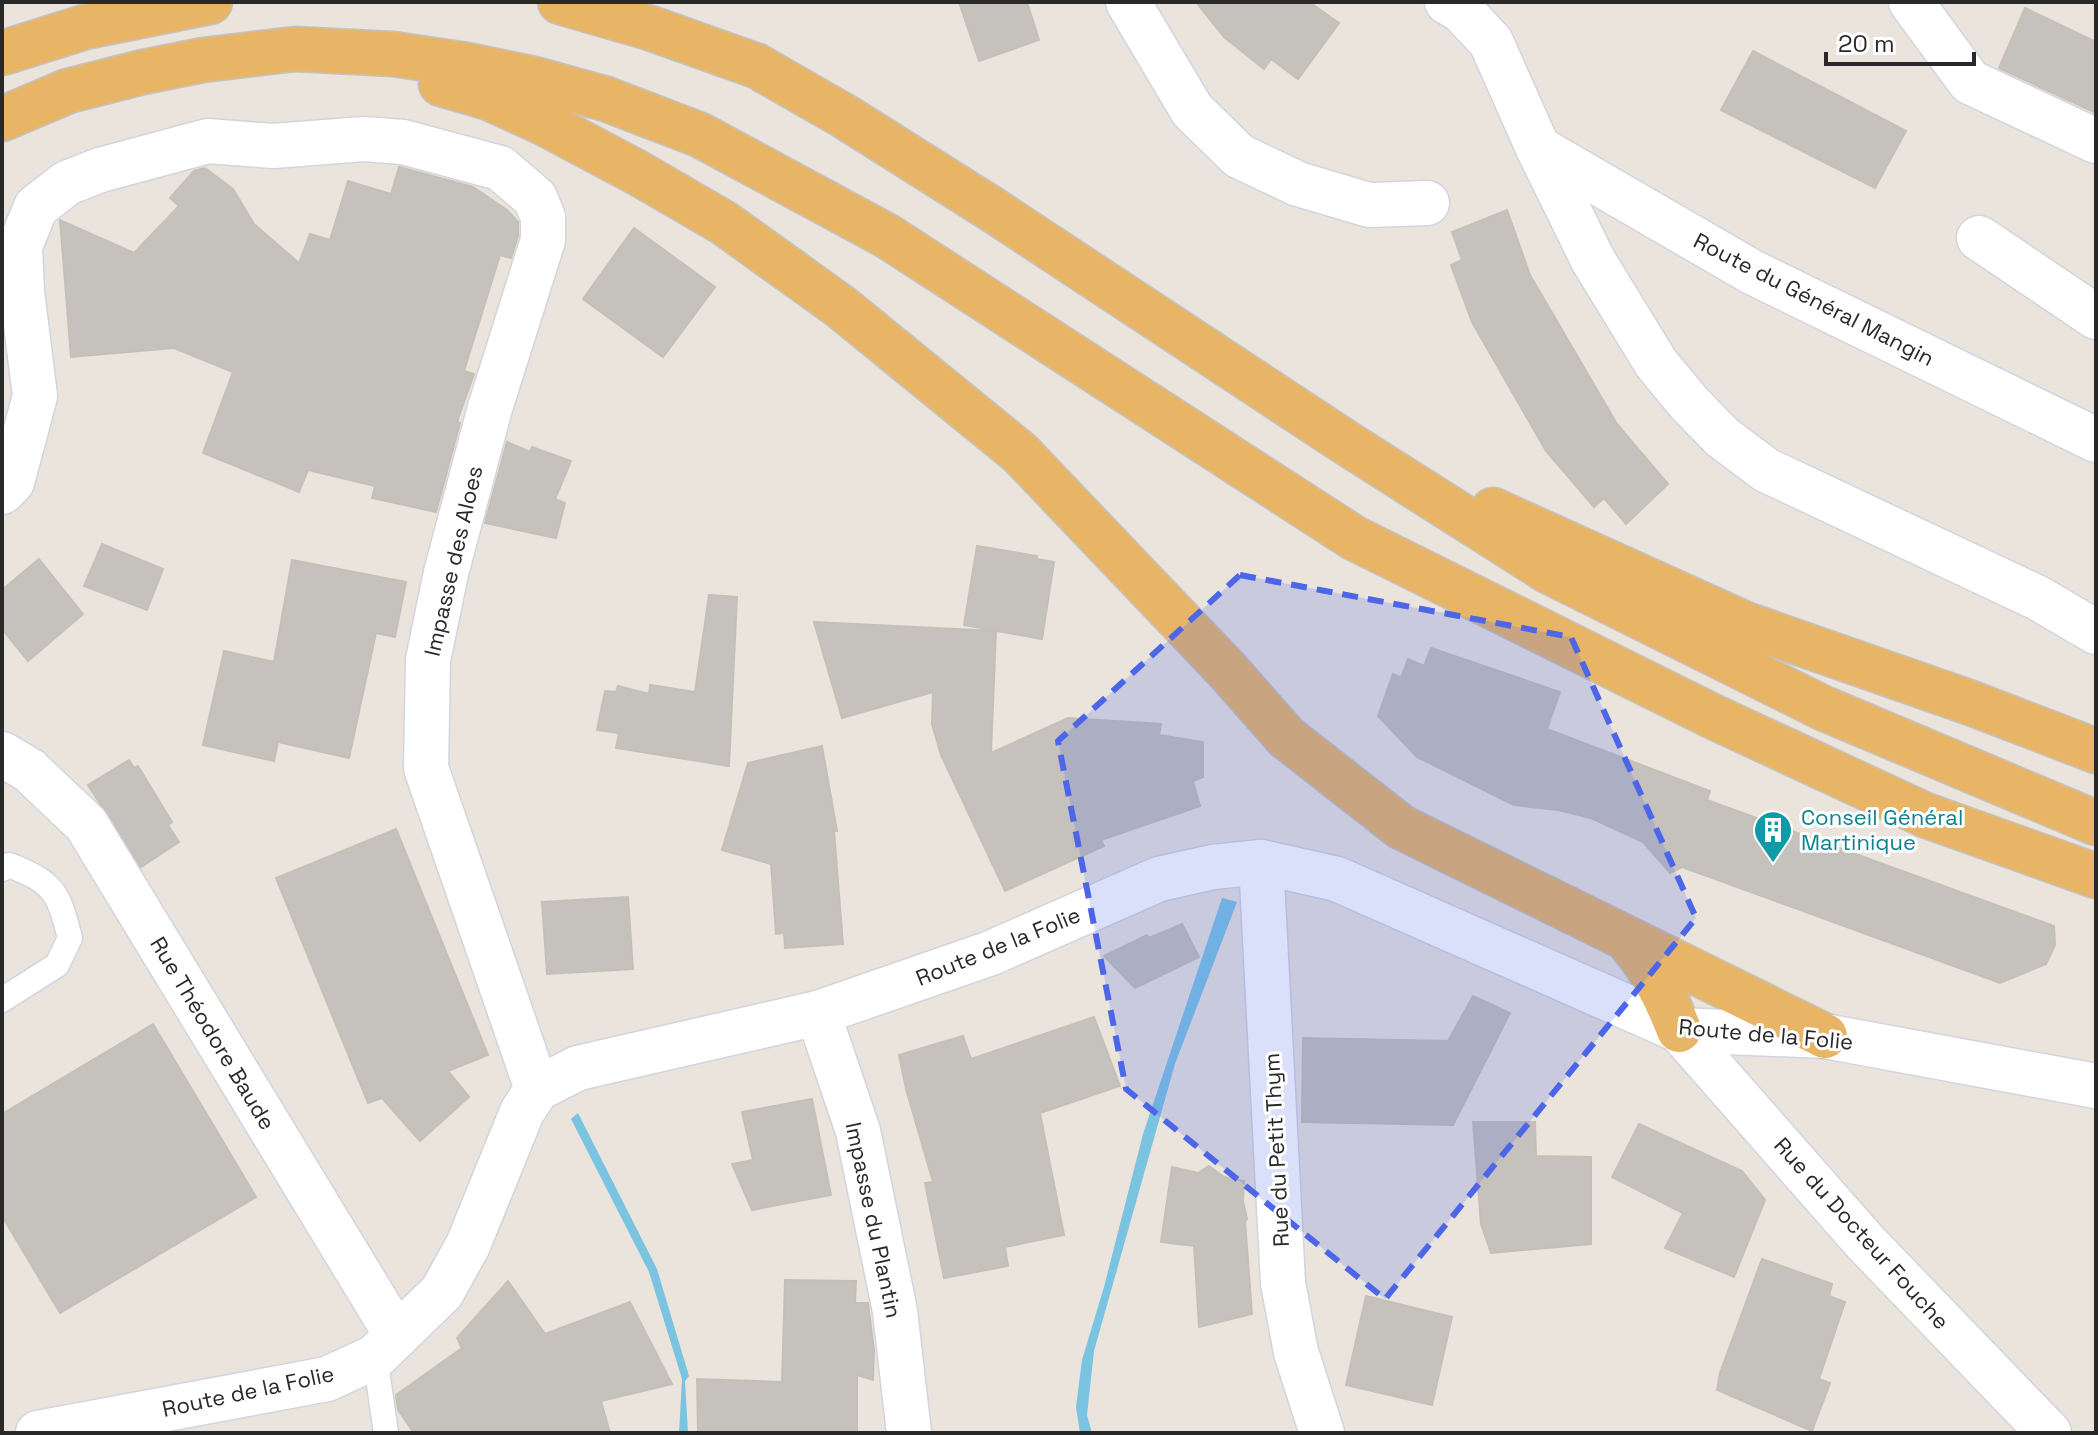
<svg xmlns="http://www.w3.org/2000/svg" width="2098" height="1435" font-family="'Space Grotesk',sans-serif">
<rect width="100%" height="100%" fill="#eae4dc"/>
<path fill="#7ac4e1" d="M1222,898L1237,902L1175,1064L1094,1351L1087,1415L1092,1433H1080L1076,1407L1082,1360L1104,1287L1143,1134Z
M578,1113L657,1269L689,1376L685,1381L688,1433H679L682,1379L649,1272L571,1119Z"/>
<path fill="#c5c1bc" stroke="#c5c0b6" stroke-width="2" d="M959,2H1027L1039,40L979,61Z
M1196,2H1309L1339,23L1298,79L1271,59L1264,69L1224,37Z
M2025,8L2096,42V113L1999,68Z
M1753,51L1906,131L1875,188L1721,110Z
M399,167L473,187L507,210L518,222V236L511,258L500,255L464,371L474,374L457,422L460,423L436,512L372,498L375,486L308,470L299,492L203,453L233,372L174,348L71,357L60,220L134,253L179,206L170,198L194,171L205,168L233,189L254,224L299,263L310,234L330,240L348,181L391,194Z
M1507,210L1530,275L1617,424L1668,484L1626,524L1604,498L1594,507L1546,451L1472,322L1451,265L1462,260L1452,232Z
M634,228L715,287L663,357L583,299Z
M507,442L530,452L532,447L571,461L555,499L565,503L556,538L485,523Z
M102,544L163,569L147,610L84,586Z
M977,546L1037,556V559L1054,562L1042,639L964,625Z
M39,559L83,614L28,661L2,629V590Z
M292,560L406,582L395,637L376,633L349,758L278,742L274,761L203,745L224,651L274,662Z
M709,595L737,597L729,766L616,748L619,733L597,730L605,691L616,692L618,686L649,694L650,685L695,692Z
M814,622L996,631L991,753L1068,718L1161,724L1159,735L1203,742V777L1193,781L1200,806L1101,840L1104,846L1005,891L941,755L932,724L933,692L842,718Z
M1431,648L1560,692L1547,729L1710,791L1707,800L2054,926L2055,945L2046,964L2000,983L1682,867L1670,873L1643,842L1591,818L1558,810L1514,805L1417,757L1378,716L1393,674L1401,678L1408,659L1424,666Z
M822,746L837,831H834L843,944L785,948L784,933L776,934L771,864L722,850L748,763Z
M129,760L134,768L138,766L172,822L168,825L179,842L141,867L88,785Z
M396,829L488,1055L448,1071L469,1097L420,1141L382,1098L368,1103L276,878Z
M628,897L633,969L547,974L542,902Z
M1182,924L1199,957L1135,988L1104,956L1147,935L1149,938Z
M1473,996L1510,1013L1453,1125L1302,1122L1303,1038L1448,1041Z
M1094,1017L1120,1086L1040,1113L1064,1235L1005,1247L1008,1266L944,1278L925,1183L933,1182L906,1089L899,1055L963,1036L971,1059Z
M153,1024L256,1197L60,1313L2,1216V1114Z
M812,1099L831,1195L752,1210L732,1164L753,1160L742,1112Z
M1473,1122H1535L1536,1156L1591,1157V1244L1491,1253L1481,1224Z
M1639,1124L1742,1171L1765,1200L1734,1277L1665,1248L1683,1213L1612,1177Z
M1209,1166L1224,1177L1244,1181L1243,1201L1247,1219L1245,1221L1252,1314L1199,1327L1194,1246L1161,1242L1172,1167L1198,1173Z
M1762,1259L1832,1284L1829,1296L1845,1302L1819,1379L1830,1383L1812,1431L1717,1390L1720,1373Z
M785,1280L856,1281L855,1303H868L874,1350L873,1380L857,1375V1433H698L697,1379L782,1382Z
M508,1281L545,1334L630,1302L672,1384L601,1401L610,1433H414L398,1410L396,1395L462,1348L457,1338Z
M1366,1296L1452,1317L1432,1405L1346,1385Z"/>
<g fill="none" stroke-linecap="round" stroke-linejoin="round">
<g stroke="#d2d4e0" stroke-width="27">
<path id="service" d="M2,869L9,865C55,883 58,892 70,938L57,965L2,1000
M375,1357L386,1433"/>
</g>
<g stroke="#d2d4e0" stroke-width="47">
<path id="minor" d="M1128,2L1192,110L1239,156L1298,184L1369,205L1427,203
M1911,2L1970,82L2096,141
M1538,148L1752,272L2096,440
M1979,238L2096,317
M2,492L12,482L35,396L22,292L20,246L36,207L67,183L100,170L208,141L273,146L364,139L403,142L500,168L535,198L543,217V240L490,408L446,573L428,660L426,768L537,1089
M2,754L29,770L86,824L397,1336
M1261,862L1283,1283L1296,1352L1322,1433
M818,1013L858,1131L895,1311L909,1433
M1679,1030L1865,1242L2049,1433"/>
</g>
<g stroke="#d2d4e0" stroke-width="47">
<path id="tertiary" d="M1447,2L1461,10L1491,42L1538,148L1593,260L1656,363L1689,403L1722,437L1766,470L2038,598L2096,632
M38,1433L327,1379L375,1357L442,1292L468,1245L522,1112L537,1089L578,1068L818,1013L991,953L1159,879L1213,867L1261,862L1337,879L1679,1030L1825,1036"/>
</g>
<g stroke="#d2d4e0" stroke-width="47">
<path id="secondary" d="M1825,1036L2096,1086"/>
</g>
<g stroke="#c3c3c3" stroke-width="47">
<path id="trunk" d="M560,2L650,28L757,66L844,116L990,208L1345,442L1548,571L1823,708L2096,823
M2,53L85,27L210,2
M441,84L489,98L544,123L638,173L724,223L841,307L1020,453L1227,670L1286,737L1401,827L1825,1036
M2,119L68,91L143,72L203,60L295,49L393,54L467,65L534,79L606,99L700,135L887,236L1354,538L1714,717L1925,815L2096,876
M1493,510L1745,624L1971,703L2096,751
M1630,943C1653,970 1666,997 1679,1030"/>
</g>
<use href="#service" stroke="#fff" stroke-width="24"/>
<use href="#minor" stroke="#fff" stroke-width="44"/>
<use href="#tertiary" stroke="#fff" stroke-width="44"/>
<use href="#secondary" stroke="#fff" stroke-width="44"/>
<use href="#trunk" stroke="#e8b567" stroke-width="44"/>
</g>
<path fill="#4c66e7" fill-opacity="0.2" stroke="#4c66e7" stroke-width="6" stroke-dasharray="16 10" stroke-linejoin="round" d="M1240,575L1571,637L1696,918L1385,1299L1126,1089L1058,741Z"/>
<defs>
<g id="building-pin" transform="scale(2)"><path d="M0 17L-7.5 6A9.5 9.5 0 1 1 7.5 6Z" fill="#0f9aa8" stroke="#fff"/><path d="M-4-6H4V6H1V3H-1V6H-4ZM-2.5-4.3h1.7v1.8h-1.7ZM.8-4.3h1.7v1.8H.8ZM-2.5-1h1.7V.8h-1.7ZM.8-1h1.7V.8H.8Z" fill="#fff"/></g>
</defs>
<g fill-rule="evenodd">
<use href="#building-pin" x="1773" y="830"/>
</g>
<g text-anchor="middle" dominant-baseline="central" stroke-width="6" stroke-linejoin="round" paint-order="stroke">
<g font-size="22" fill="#292929" stroke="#fff">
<text transform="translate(1814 299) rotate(27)">Route du Général Mangin</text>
<text transform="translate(453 561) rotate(-77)">Impasse des Aloes</text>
<text transform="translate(998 946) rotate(-22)">Route de la Folie</text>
<text transform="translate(213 1033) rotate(59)">Rue Théodore Baude</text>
<text transform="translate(1766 1034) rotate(5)">Route de la Folie</text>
<text transform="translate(1276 1150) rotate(-93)">Rue du Petit Thym</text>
<text transform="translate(874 1220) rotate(78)">Impasse du Plantin</text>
<text transform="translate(1862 1233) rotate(48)">Rue du Docteur Fouche</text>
<text transform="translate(248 1391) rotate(-12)">Route de la Folie</text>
</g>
<g font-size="22" fill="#0d838f" stroke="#fff" text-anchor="start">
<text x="1801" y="817">Conseil Général<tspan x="1801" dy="25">Martinique</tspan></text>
</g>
</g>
<rect width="2098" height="1435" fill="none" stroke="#292929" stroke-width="8"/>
<path d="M1826 52v12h148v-12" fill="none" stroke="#292929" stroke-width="4"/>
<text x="1838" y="52" font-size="24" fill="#292929" stroke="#ffffff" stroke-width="6" paint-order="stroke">20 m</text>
</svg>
